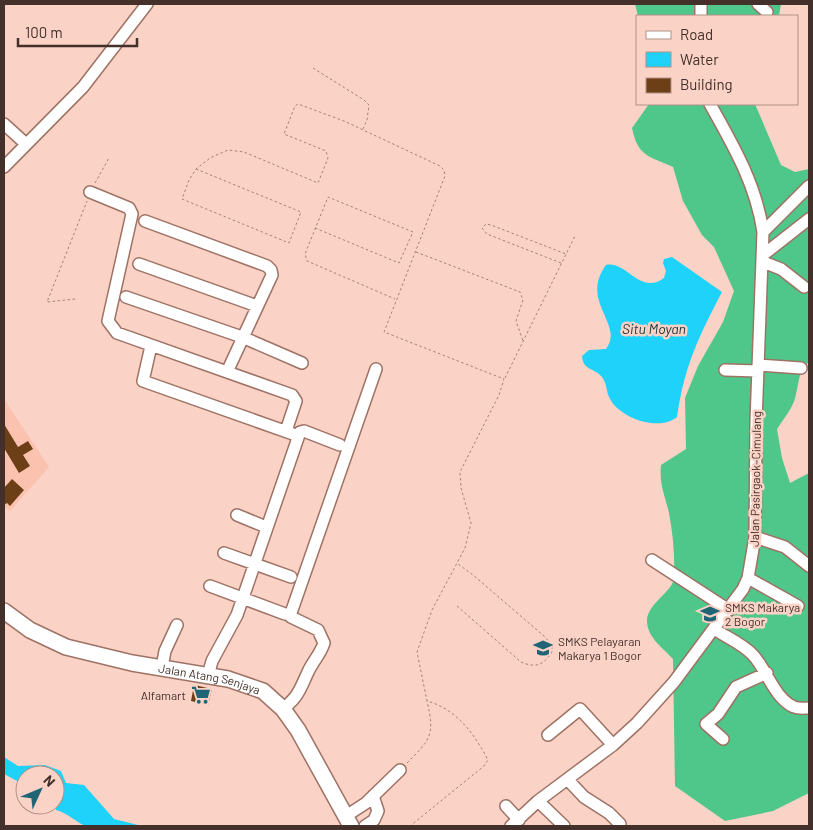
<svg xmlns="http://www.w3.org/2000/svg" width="813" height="830" font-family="Barlow,sans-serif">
<rect width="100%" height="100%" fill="#fad2c6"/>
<path fill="#fbc2b0" d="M4,399L49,467L10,511L6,508L4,510Z"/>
<path fill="#4fc78a" d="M635,4H781L779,16H638Z
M649,104H755L781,165L795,172L809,169V362C795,374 800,391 792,406C788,414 782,421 777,429L782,458L790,483L809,473V793L773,811L725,821L675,786L673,659C663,648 648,638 647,622C646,604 673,592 674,578C675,556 673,534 669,513C665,495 659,485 661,465L686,449L685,398L698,366L723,322L734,291L714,247L702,235L683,201L673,167C649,156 638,157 632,128Z"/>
<path fill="#1ed2f9" d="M672,257L722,292C699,336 684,366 677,417C659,432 620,418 610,399C606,392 607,383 602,377C595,368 583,371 582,356L589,350L606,349C625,324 579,302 606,265C626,260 640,296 664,278L666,271L663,263L664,259Z
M4,757L18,766L45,765L61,771L66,783L84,785L114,819L142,826H85C75,821 67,813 56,810L55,775H25V791L19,782L4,774Z"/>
<path fill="#6d3f16" d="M4,424L18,447L28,441L33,449L23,455L30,466L19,473L4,448Z
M12,479L24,490L10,506L7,503L4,505V488Z
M194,685L212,689L208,705L191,701Z"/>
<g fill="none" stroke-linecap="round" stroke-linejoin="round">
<g stroke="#9e7264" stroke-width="14">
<path id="minor" d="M701,4V16
M758,4L767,12
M4,124L26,144
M4,167L83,87L147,4
M90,192L129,208L132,214L108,321L117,333L292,395L296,401L286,431
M145,221L267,266L271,270L272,275L227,372
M763,232L809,186
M763,255L809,219
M763,262L781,269L804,287
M139,264L257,306
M126,297L242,337L302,363
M151,346L143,381L293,434
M758,365L801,368
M725,370L758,371
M237,515L266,527
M755,537L785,547L809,566
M224,553L291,577
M652,560L729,610
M748,578L798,606
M210,586L285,614
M714,629C726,637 743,644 753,655C767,670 774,698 794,707C799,709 804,708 809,708
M162,667L165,651L177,625
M208,676L212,661L237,615L300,432L304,431L340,445
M283,709C299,696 300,689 308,672C313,661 320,655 324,643L318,630L291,617V613L376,369
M548,735L580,709L613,745
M723,739L706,724L718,714L736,687L767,673
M568,780L584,797L609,813L620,824
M538,801L564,826
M506,806L519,820
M346,816L366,803L400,770
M365,826L374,820L378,811L373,796
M511,826L538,801L613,745L637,723L674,682L743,589L748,578L755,537L756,422L763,232C756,184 733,145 710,104"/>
</g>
<g stroke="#9e7264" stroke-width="18">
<g id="major">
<path id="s1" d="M4,611L30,630L66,647L132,663L228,679L263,691L283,709L298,730L351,826"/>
</g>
</g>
<path stroke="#a1837a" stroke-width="1" stroke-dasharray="2.5 2.5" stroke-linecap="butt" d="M313,68L364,100L369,105L367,120L363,129
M196,169L301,212L289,243L182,199L189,180L196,169L210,158L228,150L244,152L318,183L328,158L326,151L284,134L295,106L298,104L344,121L440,166L444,170L445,176L384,332L504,379L499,395L460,472L461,488L471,523L465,548L432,610L417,652L427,701C456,709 474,733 488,760L484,766L410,826
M95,183L109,158
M315,228L399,263L413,232L328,197L305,254L307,261L395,299
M416,252L520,292L523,300L516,321L523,341
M561,263L487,234L482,228L486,224L491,225L566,254
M75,299L47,302L87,201
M505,378L575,236
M457,606L521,662C535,668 543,666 552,652V645L544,636L473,575L458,564
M407,763C431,739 435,735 427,701
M397,826H398"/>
<use href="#minor" stroke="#fff" stroke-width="11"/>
<use href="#major" stroke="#fff" stroke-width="15"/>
</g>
<defs>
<g id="school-bare" transform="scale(1.5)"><path d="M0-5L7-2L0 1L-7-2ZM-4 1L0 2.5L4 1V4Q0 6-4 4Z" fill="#206576" stroke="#fad2c6" stroke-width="2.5" paint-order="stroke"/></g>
<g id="supermarket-bare" transform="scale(1.5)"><path d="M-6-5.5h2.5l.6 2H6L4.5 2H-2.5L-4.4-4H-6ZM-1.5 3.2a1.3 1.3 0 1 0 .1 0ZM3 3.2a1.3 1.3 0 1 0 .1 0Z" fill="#206576" stroke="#fad2c6" stroke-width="2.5" paint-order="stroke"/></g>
</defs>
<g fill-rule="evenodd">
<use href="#school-bare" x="710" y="614"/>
<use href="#school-bare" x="543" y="648"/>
<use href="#supermarket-bare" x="201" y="695"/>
</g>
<g text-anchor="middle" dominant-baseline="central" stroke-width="5" stroke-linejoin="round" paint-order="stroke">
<g font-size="12" fill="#43302a" stroke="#fad2c6">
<text transform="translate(755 479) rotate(-89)">Jalan Pasirgaok–Cimulang</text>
<text stroke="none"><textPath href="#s1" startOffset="219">Jalan Atang Senjaya</textPath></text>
</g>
<g font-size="12" fill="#43302a" stroke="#fad2c6" text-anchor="start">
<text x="725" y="607">SMKS Makarya<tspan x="725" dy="14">2 Bogor</tspan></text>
<text x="558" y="641">SMKS Pelayaran<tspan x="558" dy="14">Makarya 1 Bogor</tspan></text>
<text x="186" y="695" text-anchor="end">Alfamart</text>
</g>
<g font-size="14" font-style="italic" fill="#1b343b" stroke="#fad2c6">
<text x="654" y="328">Situ Moyan</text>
</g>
</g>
<rect width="813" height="830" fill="none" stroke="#43302a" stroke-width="10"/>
<rect x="636" y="15" width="162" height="90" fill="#fad2c6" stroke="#b19188"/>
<rect x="646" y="31" width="25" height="8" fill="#ffffff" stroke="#b19188"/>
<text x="680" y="40" font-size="15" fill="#43302a">Road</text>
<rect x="646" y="52" width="25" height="15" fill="#1ed2f9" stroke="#b19188"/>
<text x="680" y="65" font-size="15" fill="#43302a">Water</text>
<rect x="646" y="78" width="25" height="15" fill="#6d3f16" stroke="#b19188"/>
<text x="680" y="90" font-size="15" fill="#43302a">Building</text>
<g transform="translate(40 790) rotate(46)"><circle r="24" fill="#fad2c6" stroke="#b19188"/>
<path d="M0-4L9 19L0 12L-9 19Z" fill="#206576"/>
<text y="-8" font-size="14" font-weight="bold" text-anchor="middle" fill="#43302a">N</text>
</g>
<path d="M18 38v8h119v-8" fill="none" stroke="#43302a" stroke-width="2.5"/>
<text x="25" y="38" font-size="15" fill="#43302a" stroke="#fad2c6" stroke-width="4" paint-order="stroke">100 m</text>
</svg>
